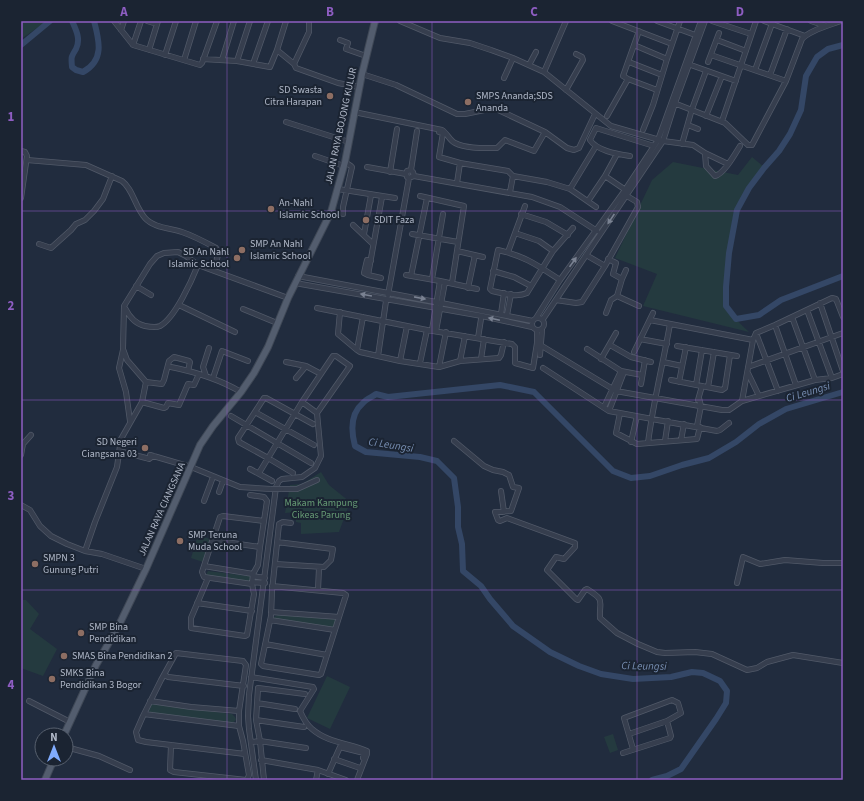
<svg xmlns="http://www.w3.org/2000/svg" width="864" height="801" font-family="'Source Sans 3',sans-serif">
<rect width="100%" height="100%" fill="#212c3e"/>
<path fill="#243a3f" d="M21,21H43V24L21,39Z
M752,157L764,167C754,180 745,193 738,209C732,221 722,295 727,306C731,316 742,325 749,332L643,306L657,274L615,258L652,180L673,162L738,175Z
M321,472L329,485L350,502L339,532L301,534V523L296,522V512L285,513L290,485L302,484Z
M198,535L210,539L203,562L191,558Z
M208,571L248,576H250L251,580L249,582L206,575Z
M21,600H26L39,614L30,629L57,649L43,676L21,668Z
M278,615L335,619L336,620L333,628L274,619V617Z
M327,676L350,687L330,729L307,718Z
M152,704L232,714L235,717L236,720L231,724L151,713L148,710L150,705Z
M613,734L618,750L610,753L604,737Z"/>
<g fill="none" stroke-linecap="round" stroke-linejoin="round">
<path stroke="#344766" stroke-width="6" d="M72,21C76,30 81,39 76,49C71,57 71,57 72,67L76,70L83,72C105,60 99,40 94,21
M21,45L50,21
M843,45L828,49L817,57L806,76L801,110L790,134L779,151L764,168L749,188L737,210L729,253L726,287V306L736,319L759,315L781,300L843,276
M652,780L667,776L681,769L716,719L726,703L727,691L720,681L703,673L692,672L671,677L633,679L601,674L579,666L550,652L513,626L490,599L481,586L463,571L462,544L458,527V507L454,478L437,461L420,457L366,452L355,446C351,431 350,414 363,403C366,399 372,397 376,394L388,397L500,385L534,392L613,471L631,478L650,476L682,465L709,458L736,442L759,424L786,409L843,392"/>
<g stroke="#515968" stroke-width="6">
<path id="minor" d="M114,21L133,45L200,65L202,63L217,21
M147,21L157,24
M309,21V32L294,64L296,68L338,83L359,87
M400,21L440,38L470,43L491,50L513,58L544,72L611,126L663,141L693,145L705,153L706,166L715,176C724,174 735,154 740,146
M612,21L672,44
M657,21L698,36
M712,21L751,34
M764,21L805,36
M811,21L826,26
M121,30L124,21
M639,31L623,76L628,79L657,90
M340,40L348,43L346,49L366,56
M717,40L746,51
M133,45L141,21
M634,45L667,59
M149,50L158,21
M277,50L294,64
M165,55L176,21
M711,55L786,81
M203,59L237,61L270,67L277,50L286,21
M184,60L196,21
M222,60L234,21
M237,61L250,21
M629,62L662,75
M708,62L719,33
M253,64L268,21
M688,64L736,81
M529,65L536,52
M755,70L773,21
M544,72L566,21
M362,74L396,85L457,114H465L494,108L545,132L567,148L574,150L579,148L595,114
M770,75L787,29
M504,78L513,58
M566,90L583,60L582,57L576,54
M674,103L725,123L748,145H752L786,81L802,39C810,30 830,25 841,21
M354,112L442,130C447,133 450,141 455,143C467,149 484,148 497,148L505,140L534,151L545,132
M607,116L628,79
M706,116L722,76
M722,121L756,21
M286,122L349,142
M688,125L698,129
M643,130L653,105L667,59L680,21
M439,132L443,133L439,157L460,163L508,171L513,176L510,192
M682,144L692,109L706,71
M21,151L25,152L27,156L21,198
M705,153L728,164
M315,156L344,166
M630,156C618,154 597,151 590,140L596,128L654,146
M27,160L86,165L122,181C133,189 135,207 145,218C154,228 170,228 182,232C194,236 205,242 216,248C221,254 215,263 213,269
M367,167L406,174
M411,170L417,131
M390,172L397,129
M414,176L532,197L560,207L597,231
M513,176L547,182L570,189L596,207
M605,176L627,191
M457,183L460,163
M338,189L395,198
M570,189L596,146
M420,196L464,206L452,283
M588,201L605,176L617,154
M343,214V207L352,167L351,166L345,162
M521,214L546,222L568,235
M353,225L373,244
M515,233L539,241L553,251
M364,234L371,195
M412,234L458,242
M39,244L51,248L71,230L76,224L85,220L94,211L103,199L112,176
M457,251L483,257
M508,252L525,206
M586,255L605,266
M493,271L514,277L531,286
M368,275L364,273L367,260L371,261
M406,275L440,281L477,289
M298,276L436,302L533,321
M411,276L427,198
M381,278L368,275L382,197
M432,279L443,214
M622,279L626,270
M560,280C537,265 525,256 498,250L490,289L492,291C502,293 517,298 527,293L553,251L573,228
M295,283L482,316L532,327
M136,286L151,295
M468,288L475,255
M388,295L409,178L414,176L413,172L411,170L407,171L406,174L407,177L409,178
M617,296L639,306
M556,300L576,303L582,302L605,266L638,207L637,202L627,196
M820,303L843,371
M179,305L235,332
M125,308C129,316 135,324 145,326C150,327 156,328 160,326C175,318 192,280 198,265
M317,308L427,330L512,344L515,347V363L533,368L537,343V330
M243,309L277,323
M807,310L832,378
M340,312L338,334L357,350L360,352L400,361L439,367L460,361L499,358L501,355L504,342
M606,313L611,300L617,296L622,279L613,274L616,263L608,259
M501,314L504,293
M507,315L511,294
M792,317L815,380
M532 324a6 6 0 1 1 12 0a6 6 0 1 1-12 0Z
M536,318L560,280L625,190L658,140L701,21
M543,319L663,141L675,103L705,21
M650,320L753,340L742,401
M775,325L796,385
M432,330L440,281
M436,331L445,282
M756,333L778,391
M478,338L481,319
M640,339L667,344
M753,340L756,333L775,325L832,298L836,299L843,317
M537,343L616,391L722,410H729L742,401L815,380L832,378L843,374
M610,345L631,357L651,362
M677,346L737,356
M587,349L621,371L642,375
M123,350L119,368L126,392L130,421
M357,350L363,317
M634,352L653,313
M540,355L542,330
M378,356L386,301
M481,359L484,339
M601,359L616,333
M400,361L407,326
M460,361L465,336
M286,362L306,366
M663,362L682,366
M420,363L427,330
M171,367C196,372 219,379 241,392
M439,367L446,332
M748,367L843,333
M543,368L609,411L717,431L720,430L729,423
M188,371L190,362L189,361L174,357L169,361L164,380L162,384L146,382L127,360L123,349L124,306L150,264L157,256L164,253L178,252L186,256L198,265L288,298
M748,373L759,396
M206,376L203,367L209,348
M213,378L222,351L248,361
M296,378L306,366L321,374
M671,380L722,390L725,388L730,355
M679,382L686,347
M641,384L645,360
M696,385L702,350
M708,387L714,352
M698,400L702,386
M142,402L164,408L166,407L168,403L179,405L188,384L194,385L199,374
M604,407L621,371
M609,411L624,372
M255,412L314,445
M620,413L616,433L637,444L697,439L700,427
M231,416L311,463
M697,426L701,406L699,398
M681,440L684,424
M454,441L484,466L493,470L503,472L509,475L513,487L519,488L511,511L495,512L498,520L500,521L507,518L575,543V547L564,559L556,557L547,570L576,599L578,600L585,590L587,589C606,601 599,600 600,618L617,633L638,644L657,652L665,653L695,652L712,654L747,670L757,668L767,662L793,655L843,663
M665,441L668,421
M631,442L637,416
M648,443C653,403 663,364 670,324
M119,451L146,458L149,459L153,456
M21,455L23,444L31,435
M150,455L191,467L240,487L271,489
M250,469L272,481
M259,473L302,402
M293,473L268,458L239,442L238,438L264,398H266L313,424
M281,489H297L317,480
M501,491L504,512
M219,492L223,481
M204,501L213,477
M21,505L30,510L40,526L51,536L67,544L85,551L102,554L146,569
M212,540L260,547
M85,551L95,522L117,467L121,439L142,402L146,382
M275,564L324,567L331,560L333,549L277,542
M204,566L253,574
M253,576L265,578
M208,578L191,618V628L245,636L247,635L254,594L252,584L253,574L258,565L260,547L267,501L264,497L250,495
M252,582L265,583
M737,583L743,557L760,564L785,560L823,563H843
M252,584L204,577L202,572L220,517L223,516L264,521
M272,586L343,593L346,595L321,674L319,675L263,666L261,664L271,616L272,591L279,524L283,522L291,523
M318,590L319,568
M197,603L252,611
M271,612L339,617
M270,620L335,630
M265,644L327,655
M165,675L168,677L244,686
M251,677L313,687L314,689L300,711C303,718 307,725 312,729C328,743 349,743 367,751V754L357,780
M29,701L70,722
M150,701L191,707L239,711
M257,703L295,709
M144,714L239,726
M256,720L304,727
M629,734L667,721
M251,742L260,741L306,748
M171,745L170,770L174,772L246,780
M66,747L99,756L130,770
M623,753L670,738L671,736L667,721L681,713L678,703L672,700L624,718L633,749
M245,754L146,742L138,740L136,732L143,716L161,680L176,653L243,661L246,665L239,711V726L243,741L249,775L247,780
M334,759L360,768
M261,760L318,770L346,780
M328,774L340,747L364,753L363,758
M256,780L249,729L248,716L249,695L276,487L279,481L282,479L302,477L315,468L321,456L317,413L350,366L336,356H333L302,402L317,413
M264,780L260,741L256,720L258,688L305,694
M316,780L318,770"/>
</g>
<g stroke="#3f4856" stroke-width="8">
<path id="major" d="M64,735L96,665L119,625L146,569L200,445L213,426L241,392L254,373L268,347L288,298L331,212L345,162L362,74L375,21
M45,780L54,759"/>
</g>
<use href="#minor" stroke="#363e4e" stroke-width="4.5"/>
<use href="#major" stroke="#535d6e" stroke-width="6"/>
<g stroke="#515968" stroke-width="6" stroke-linecap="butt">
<path id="minor-bridge" d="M271,489H281"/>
</g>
<use href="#minor-bridge" stroke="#363e4e" stroke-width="4.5"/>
</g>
<defs><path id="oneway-solid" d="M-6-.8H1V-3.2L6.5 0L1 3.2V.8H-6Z"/></defs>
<g fill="#7a8292">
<use href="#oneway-solid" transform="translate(611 219) rotate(124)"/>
<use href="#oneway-solid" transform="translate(573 262) rotate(-55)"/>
<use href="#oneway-solid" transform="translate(366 295) rotate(-170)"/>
<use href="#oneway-solid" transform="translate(420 298) rotate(11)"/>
<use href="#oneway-solid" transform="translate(494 319) rotate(-168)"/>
</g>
<path fill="none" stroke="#8e5dc2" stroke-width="1" stroke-opacity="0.55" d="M227,21V780M432,21V780M637,21V780M21,211H843M21,400H843M21,590H843"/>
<g fill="#8d6e63" stroke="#1b2432" stroke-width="1.5">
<circle cx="330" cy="96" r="4"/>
<circle cx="468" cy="102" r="4"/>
<circle cx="271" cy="209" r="4"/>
<circle cx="366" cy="220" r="4"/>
<circle cx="242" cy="250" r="4"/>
<circle cx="237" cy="258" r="4"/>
<circle cx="145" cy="448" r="4"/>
<circle cx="180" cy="541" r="4"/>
<circle cx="35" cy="564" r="4"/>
<circle cx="81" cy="633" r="4"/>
<circle cx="64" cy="656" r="4"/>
<circle cx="52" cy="679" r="4"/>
</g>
<g text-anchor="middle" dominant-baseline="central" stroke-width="4" stroke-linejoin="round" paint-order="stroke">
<g font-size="10" fill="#b1b9c9" stroke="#1b2432" text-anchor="start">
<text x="322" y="90" text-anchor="end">SD Swasta<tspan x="322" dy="12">Citra Harapan</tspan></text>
<text x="476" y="96">SMPS Ananda;SDS<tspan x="476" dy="12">Ananda</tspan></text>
<text x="279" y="203">An-Nahl<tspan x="279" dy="12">Islamic School</tspan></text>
<text x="374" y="220">SDIT Faza</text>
<text x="250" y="244">SMP An Nahl<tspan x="250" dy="12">Islamic School</tspan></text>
<text x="229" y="252" text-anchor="end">SD An Nahl<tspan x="229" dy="12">Islamic School</tspan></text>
<text x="137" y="442" text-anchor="end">SD Negeri<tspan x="137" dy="12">Ciangsana 03</tspan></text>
<text x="188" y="535">SMP Teruna<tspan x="188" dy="12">Muda School</tspan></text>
<text x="43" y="558">SMPN 3<tspan x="43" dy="12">Gunung Putri</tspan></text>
<text x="89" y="627">SMP Bina<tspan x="89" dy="12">Pendidikan</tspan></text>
<text x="72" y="656">SMAS Bina Pendidikan 2</text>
<text x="60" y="673">SMKS Bina<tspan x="60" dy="12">Pendidikan 3 Bogor</tspan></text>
</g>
<g font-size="10" fill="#b1b9c9" stroke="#1b2432">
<text transform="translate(341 126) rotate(-78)">JALAN RAYA BOJONG KULUR</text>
<text transform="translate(162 509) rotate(-66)">JALAN RAYA CIANGSANA</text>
</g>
<g font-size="10" fill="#679c75" stroke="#1b2432">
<text x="321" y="503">Makam Kampung<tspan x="321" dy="12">Cikeas Parung</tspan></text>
</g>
<g font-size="11" font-style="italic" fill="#778eb2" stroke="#1b2432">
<text transform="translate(808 392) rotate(-17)">Ci Leungsi</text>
<text transform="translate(391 445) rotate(9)">Ci Leungsi</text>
<text transform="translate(644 666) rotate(1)">Ci Leungsi</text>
</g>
</g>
<rect width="864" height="801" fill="none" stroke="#1b2432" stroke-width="44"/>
<g transform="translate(54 747)"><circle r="19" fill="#1b2432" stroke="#57606e"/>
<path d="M0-3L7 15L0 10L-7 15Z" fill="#81acfe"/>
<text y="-6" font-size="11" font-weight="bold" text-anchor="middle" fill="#b1b9c9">N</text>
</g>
<rect x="22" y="22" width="820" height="757" fill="none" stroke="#8e5dc2" stroke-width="1.5"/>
<g font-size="13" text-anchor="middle" font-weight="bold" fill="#8e5dc2">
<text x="124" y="16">A</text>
<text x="330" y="16">B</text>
<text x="534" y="16">C</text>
<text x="740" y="16">D</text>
<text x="11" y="121">1</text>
<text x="11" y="310">2</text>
<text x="11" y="500">3</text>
<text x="11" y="689">4</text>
</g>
</svg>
